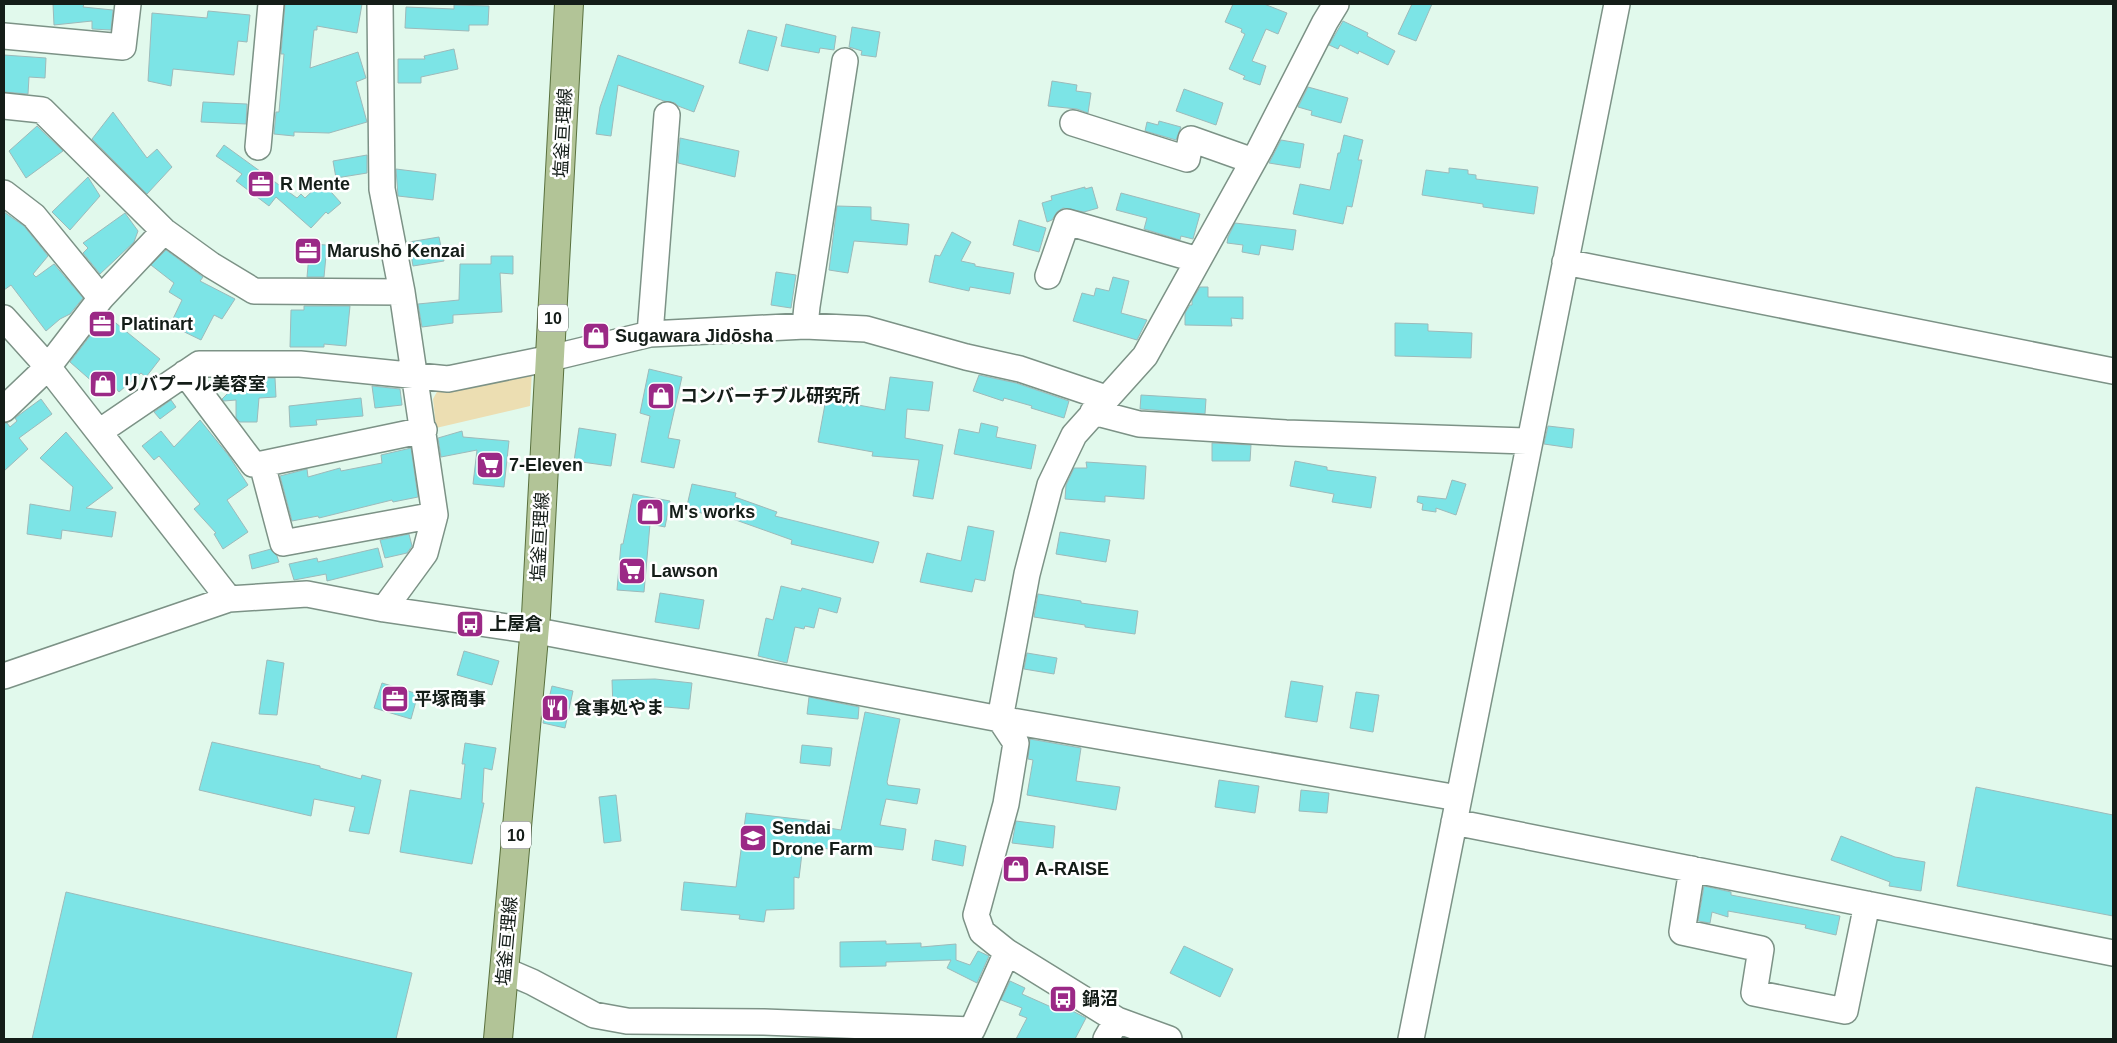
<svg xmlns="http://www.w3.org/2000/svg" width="2117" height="1043" font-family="Arial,'Noto Sans JP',sans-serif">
<rect width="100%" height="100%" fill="#e1f9ec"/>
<path fill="#ecdeb2" d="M532,370L530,406L436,428L433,399L439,388Z"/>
<path fill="#7ce4e6" stroke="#9dbaba" d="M53,4H84L83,7L113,10L111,30L92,29V21L54,25Z
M285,4H362L357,33L317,26V30H314L310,68L358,52L366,78L356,82L367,122L329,133L294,132V136L274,134L276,112H279L284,54H281Z
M1233,4H1264L1287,13L1278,34L1266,29L1252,61L1266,66L1260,85L1243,79L1245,76L1229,69L1245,34L1241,32L1242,29L1225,22Z
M1412,4H1432L1416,41L1398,34Z
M454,5L489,6L488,25H469V31L405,28L406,7L454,9Z
M208,11L250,15L247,42L238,41L234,75L173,69L171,86L148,81L152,13L207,18Z
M1343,21L1368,33L1367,36L1395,51L1388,65L1359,51L1358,54L1340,45L1338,49L1329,45Z
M786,24L836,36L834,50L820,48L819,53L781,46Z
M852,27L880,32L876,57L861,55L862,51L849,47Z
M748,30L777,37L768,71L739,63Z
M454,49L458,69L421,77V83H398V59H425L424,56Z
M4,55L46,58L45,78L29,77L28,94L4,92Z
M618,55L704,86L694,112L678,106L675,103L664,101L618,85L611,136L596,134L600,107Z
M1052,81L1077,85L1076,91L1091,93L1088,113L1077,109L1048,106Z
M1308,87L1348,98L1341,123L1311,115L1312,111L1298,107Z
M1184,89L1223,103L1216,125L1176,111Z
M203,102L247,104L246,124L201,122Z
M113,112L147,158L157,149L172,167L147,194L92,139Z
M1159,121L1181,127L1176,140L1145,131L1147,122L1158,125Z
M37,126L63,151L26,178L9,151Z
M1344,135L1363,140L1358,160H1362L1352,207L1347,206L1343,224L1293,214L1300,184L1330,190L1338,153H1340Z
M680,138L739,151L735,177L678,163Z
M1281,140L1304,144L1300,168L1269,163Z
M224,145L297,198L301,194L305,198L322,182L341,203L328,214L326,212L311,228L276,197L269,206L236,181L242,174L216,156Z
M367,155V173L336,178L333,161Z
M1449,168L1468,170V174L1476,175V179L1538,187L1534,214L1483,207V204L1422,195L1426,170L1449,173Z
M396,169L436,174L433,200L398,196Z
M88,177L100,196L70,230L52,212Z
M1085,187V189L1092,187L1098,208L1084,212L1063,208L1057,212L1052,220L1047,222L1042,203L1052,200L1051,196Z
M1121,193L1200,214L1193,239L1181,236L1180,240L1144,229L1147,218L1116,210Z
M837,206L871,207V220L909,224L907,245L854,241L848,273L829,270Z
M4,212L24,226L48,256L33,274L36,277L54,264L83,298L70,314L60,319L46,331L11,285L4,290Z
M125,213L138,231L134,242L100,274L83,253L88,248L83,243Z
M1019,220L1046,228L1039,252L1013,245Z
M1235,223L1296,230L1293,250L1261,245L1259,255L1242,252L1243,245L1227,243L1228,237Z
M952,232L971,242L961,261L975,264V266L1014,273L1010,294L970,287L969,291L929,282L935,255L940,256Z
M439,237L444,261L413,266L409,242Z
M310,244L327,245L324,277H307Z
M166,250L203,277L200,281L235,299L222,319L214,315L201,340L170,325L182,300L169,292L174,283L151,265Z
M491,256H513V274L500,273L502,312L453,315V323L422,327L418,304L459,300L460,264H491Z
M776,272L796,275L791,308L771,305Z
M1113,277L1129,281L1121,313L1147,320L1137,340L1073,321L1082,293L1094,296L1096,288L1109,291Z
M1200,287H1208V297H1243V319L1231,318L1232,326L1185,325V313L1190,305H1192V300Z
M304,306H350L346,346L324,344V347H290L291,310H304Z
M106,315L160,359L146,377L141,373L119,392L106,376L95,384L70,362Z
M1395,323L1428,324V331L1472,333L1471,358L1395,356Z
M649,369L682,377L668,438L680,440L674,468L641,462L650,416L640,413Z
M979,375L1016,383L1069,401L1064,418L1031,408L1032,406L1004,398L1003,401L973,391Z
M890,377L933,382L929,411L907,409L905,438L943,445L933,499L913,496L919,460L872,456L873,452L818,442L826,399L885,410Z
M243,378H275L276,397L259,398L257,422H240L236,418V400L224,401L222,399Z
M372,386L400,389L402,405L375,408Z
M1141,395L1206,399L1205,414L1140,409Z
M361,398L363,416L316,420L317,425L290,427L289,406Z
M41,399L52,414L19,438L28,449L4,471V423H7L10,427L17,421L15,418Z
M171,400L176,407L160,419L154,412Z
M200,420L229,456L248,485L227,500L248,532L223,549L214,534L216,533L194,509L200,504L159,456L154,460L142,446L161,431L174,447Z
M981,423L998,427L996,437L1036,445L1031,469L954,454L959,429L979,433Z
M1548,426L1574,429L1572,448L1544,444Z
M579,428L616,434L611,466L574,461Z
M462,431L463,437L509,441L504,487L473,484L477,450L441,457L438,438Z
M66,432L113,488L86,508L116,512L112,537L62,530L61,539L27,534L30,504L70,511L73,487L40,458Z
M1212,443L1251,445L1250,461H1212Z
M411,448L418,497L393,502L392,500L319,518L318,516L292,521L280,476L307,469L308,477L340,468L341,471L382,463L381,455Z
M1295,461L1327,467V470L1376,477L1371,508L1332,502L1334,494L1290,486Z
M1086,462L1146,466L1144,499L1105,496V502L1065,499L1066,485L1074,468H1087Z
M1452,480L1466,484L1456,515L1436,508V512L1422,510L1423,504L1417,502L1418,496L1446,499Z
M692,484L736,493L735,497L777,512L775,516L879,542L873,563L791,544L792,540L733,519L686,510Z
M633,494L670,501L665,527L650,524L644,592L617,590L621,544H623Z
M968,526L994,531L985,581L975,579L972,592L920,582L927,553L961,561Z
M1060,532L1110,540L1106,562L1056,554Z
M409,534L412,546L407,553L385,558L380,540Z
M378,548L383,567L327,581L326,574L294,580L289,564L317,558L318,562Z
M271,549L277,556L279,562L252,569L249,555Z
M781,586L801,591L802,588L841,598L837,613L819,608L814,628L805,626L804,629L795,627L787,663L758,656L766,618L773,620Z
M660,593L704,600L699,629L655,622Z
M1038,594L1081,601V603L1138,611L1135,634L1085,627V625L1034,617Z
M464,651L499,661L492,685L457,675Z
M1027,653L1057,658L1054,674L1024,669Z
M267,660L284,663L277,715L259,714Z
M655,679L692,683L689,709L666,707L613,708L612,680Z
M1291,681L1323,686L1317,722L1285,717Z
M382,683L418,694L411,719L374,708Z
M552,686L573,691L565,728L543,723Z
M1356,692L1379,695L1373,732L1350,728Z
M809,697L859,707L858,719L807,714Z
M865,712L900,719L887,782L888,785L920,789L917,804L886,799L880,825L906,829L903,850L862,845L861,854L803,845L799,878L794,877V909L766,910L764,922L739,919L740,915L681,910L684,882L736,887L746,813L823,822V827L841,830Z
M1030,739L1081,748L1076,781L1120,787L1116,810L1027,795L1033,760L1028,759Z
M212,742L320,766V768L361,779L362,775L381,780L369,834L349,831L355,807L314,799L311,816L199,790Z
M465,743L496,748L492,770L484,768L482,803H484L472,864L400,852L410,790L461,799L465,764H462Z
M802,745L832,748L830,766L800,763Z
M1219,780L1259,786L1255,813L1215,807Z
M1976,787L2113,815V916L1957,886Z
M1301,790L1329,793L1327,813L1299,811Z
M616,795L621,841L604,843L599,797Z
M1016,821L1055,826L1053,848L1012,843Z
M1841,836L1895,857L1925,862L1921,891L1889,886L1890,882L1831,860Z
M935,840L966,846L963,866L932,860Z
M1704,886L1731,892V895L1840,916L1836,935L1805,928L1806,925L1728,911V917L1712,912L1710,923L1698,921Z
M66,892L412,973L396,1039H32Z
M886,941V944L921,943V947L956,944V960L970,965L978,951L989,956L977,983L947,968L951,960L886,962V966L840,967V942Z
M1184,946L1233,969L1220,997L1170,973Z
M1010,981L1025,988L1022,994L1058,1010L1061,1005L1086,1018L1075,1039H1016L1027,1018L1019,1015L1022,1008L1001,1000Z"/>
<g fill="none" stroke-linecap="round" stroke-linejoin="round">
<g stroke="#7c9286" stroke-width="28">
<path id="minor" d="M380,4L382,189L402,292L435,515L425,553L384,609
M1336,4L1325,22L1260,149L1145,356L1074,435L1050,485L1027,574L1000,719L1458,798
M4,36L123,47L128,4
M4,106L42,110L164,231
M1073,123L1187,159L1191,139L1253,161
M258,147L271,4
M4,193L34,216L101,298
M1565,262L2113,371
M1048,276L1067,222L1198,260
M4,318L48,367L229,599
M805,326L807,306L845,61
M650,334L667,115
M185,373L253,464H262L424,430
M4,409L48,367L101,298L164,231L211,265L254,291L402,292
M1093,412L1139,424L1286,433L1529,441
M99,432L199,364H300L448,379L551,358L650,334L805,326L866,329L966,357L1020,369L1106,398
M262,464L283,543L435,515
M4,676L229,599L307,594L384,609L548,633L1000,719L1016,743L1006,804L976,915L982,932L1007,952L1117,1020L1169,1039
M1454,822L2113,953
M1692,869L1682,932L1761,949L1754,993L1845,1011L1867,904
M504,970L532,982L594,1015L627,1021L764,1022L972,1030L1007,952
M1106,1039L1117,1020
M1411,1039L1617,4"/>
</g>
<g stroke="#59703d" stroke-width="30">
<path id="major" d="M498,1039L536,615L569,4"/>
</g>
<use href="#minor" stroke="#fff" stroke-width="25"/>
<use href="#major" stroke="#b2c497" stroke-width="28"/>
</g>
<defs>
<g id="office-square" transform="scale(1.4375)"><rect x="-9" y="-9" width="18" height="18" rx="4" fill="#9b2986" stroke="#fff"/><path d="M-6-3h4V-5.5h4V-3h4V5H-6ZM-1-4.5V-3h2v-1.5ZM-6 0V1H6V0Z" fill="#fff"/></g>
<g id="shop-square" transform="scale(1.4375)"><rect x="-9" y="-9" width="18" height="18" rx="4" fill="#9b2986" stroke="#fff"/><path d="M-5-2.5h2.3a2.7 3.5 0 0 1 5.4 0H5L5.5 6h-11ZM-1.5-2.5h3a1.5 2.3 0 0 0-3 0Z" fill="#fff"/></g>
<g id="supermarket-square" transform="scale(1.4375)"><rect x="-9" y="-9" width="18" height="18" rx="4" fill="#9b2986" stroke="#fff"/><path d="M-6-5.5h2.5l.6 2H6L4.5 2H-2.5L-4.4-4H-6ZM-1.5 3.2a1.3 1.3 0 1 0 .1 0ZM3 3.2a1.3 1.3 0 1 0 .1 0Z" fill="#fff"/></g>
<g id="bus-square" transform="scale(1.4375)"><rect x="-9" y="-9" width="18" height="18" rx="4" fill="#9b2986" stroke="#fff"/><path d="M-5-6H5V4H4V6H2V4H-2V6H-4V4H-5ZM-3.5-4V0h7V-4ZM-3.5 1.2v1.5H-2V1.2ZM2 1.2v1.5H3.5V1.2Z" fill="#fff"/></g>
<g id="restaurant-square" transform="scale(1.4375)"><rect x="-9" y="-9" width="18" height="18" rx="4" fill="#9b2986" stroke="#fff"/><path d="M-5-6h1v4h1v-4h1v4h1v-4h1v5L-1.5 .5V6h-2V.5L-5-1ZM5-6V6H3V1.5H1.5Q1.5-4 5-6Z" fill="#fff"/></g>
<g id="school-square" transform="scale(1.4375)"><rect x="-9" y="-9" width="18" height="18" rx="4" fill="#9b2986" stroke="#fff"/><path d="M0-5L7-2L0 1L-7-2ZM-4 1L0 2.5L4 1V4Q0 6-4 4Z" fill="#fff"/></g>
</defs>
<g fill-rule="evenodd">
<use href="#office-square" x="261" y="184"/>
<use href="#office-square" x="308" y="251"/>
<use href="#office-square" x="102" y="324"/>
<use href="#shop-square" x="596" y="336"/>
<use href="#shop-square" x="103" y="384"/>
<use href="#shop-square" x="661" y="396"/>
<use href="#supermarket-square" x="490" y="465"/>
<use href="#shop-square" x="650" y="512"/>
<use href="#supermarket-square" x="632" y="571"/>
<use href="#bus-square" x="470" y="624"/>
<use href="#office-square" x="395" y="699"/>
<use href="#restaurant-square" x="555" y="708"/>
<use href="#school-square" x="753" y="838"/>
<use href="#shop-square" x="1016" y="869"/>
<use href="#bus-square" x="1063" y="999"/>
</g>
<g text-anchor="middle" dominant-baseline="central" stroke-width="5" stroke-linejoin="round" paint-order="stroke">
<g fill="#fff" stroke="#5a615d" stroke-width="1">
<rect x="538" y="304.5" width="30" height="27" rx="4"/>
<rect x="501" y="821.5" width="30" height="27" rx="4"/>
</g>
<g font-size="16" font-weight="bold" fill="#141d18">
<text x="553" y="318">10</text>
<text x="516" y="835">10</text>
</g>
<g font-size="18" fill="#141d18" stroke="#fff">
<text transform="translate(563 133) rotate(-87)">塩釜亘理線</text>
<text transform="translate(540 537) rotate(-87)">塩釜亘理線</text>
<text transform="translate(507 941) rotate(-85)">塩釜亘理線</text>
</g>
<g font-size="18" font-weight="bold" fill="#141d18" stroke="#fff" text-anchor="start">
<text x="280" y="184">R Mente</text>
<text x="327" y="251">Marushō Kenzai</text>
<text x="121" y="324">Platinart</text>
<text x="615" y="336">Sugawara Jidōsha</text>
<text x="122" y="384">リバプール美容室</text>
<text x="680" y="396">コンバーチブル研究所</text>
<text x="509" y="465">7-Eleven</text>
<text x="669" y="512">M's works</text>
<text x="651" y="571">Lawson</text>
<text x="489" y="624">上屋倉</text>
<text x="414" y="699">平塚商事</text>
<text x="574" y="708">食事処やま</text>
<text x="772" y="828">Sendai<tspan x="772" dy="21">Drone Farm</tspan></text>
<text x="1035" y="869">A-RAISE</text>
<text x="1082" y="999">鍋沼</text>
</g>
</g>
<rect width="2117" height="1043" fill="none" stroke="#141d18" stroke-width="10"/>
</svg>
